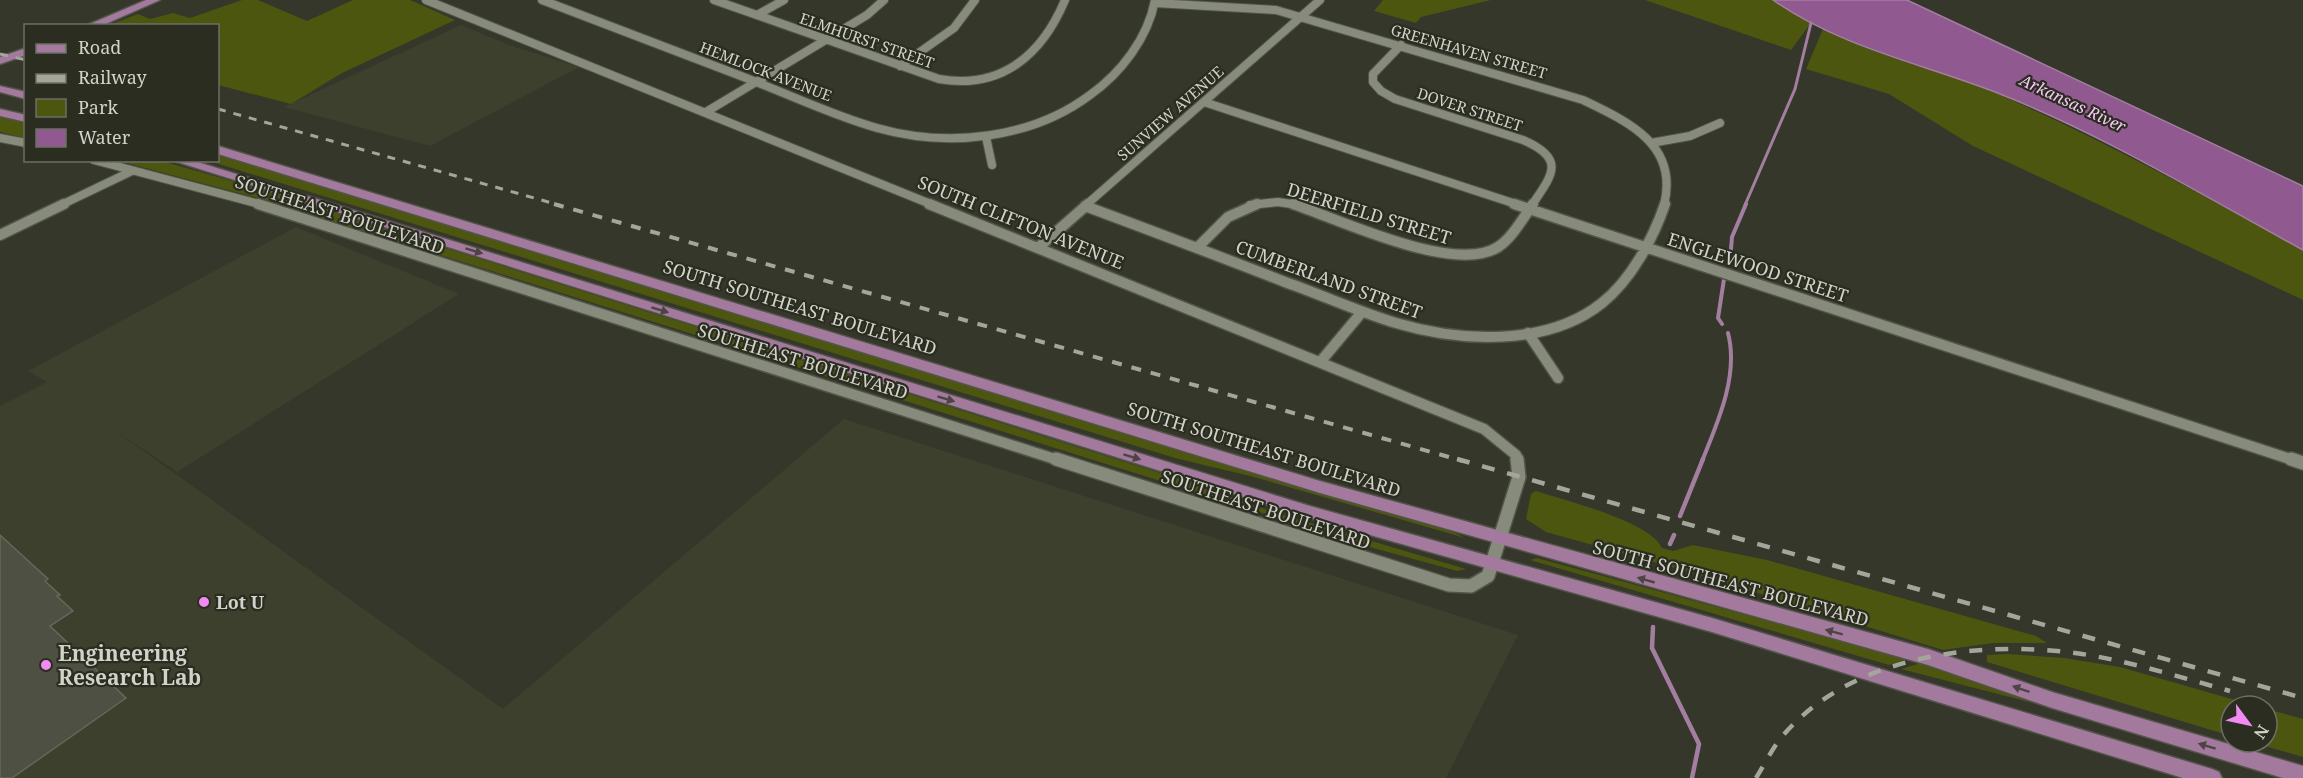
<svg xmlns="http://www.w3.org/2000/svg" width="2303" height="778" font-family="'Noto Serif',serif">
<rect width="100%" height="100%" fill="#343729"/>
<path fill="#3c402c" d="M461,25L509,45L579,67L430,146L284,107Z
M296,227L459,294L177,472L113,429L503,709L844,419L1518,635L1446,778H0V406L47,382L28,371Z"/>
<path fill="#4c560f" d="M242,0H258L307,21L353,0H410L455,20L342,73L291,104L218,85V26L109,25L138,14L150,19L173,13L190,18Z
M1383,0H1491L1421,17L1416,23L1374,11Z
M1645,0H1775L1811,23L1791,50Z
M1823,29C1879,57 1941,69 1998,94C2103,140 2203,195 2303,250V300L1973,146L1889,94L1806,69Z
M0,116L25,123V138L0,132Z
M218,155L1240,468L1446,528L1465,538L1254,477L1175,458L209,161L218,160Z
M119,161H162L242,184L1195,484L1273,512L1466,569L1457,571L1377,549L262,199Z
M1536,491C1566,501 1650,521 1662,548L1673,551L1693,545L1767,560L2036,636L2047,643H1993L1943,650L1693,573L1546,532L1526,519L1531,494Z
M1537,558L1908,659L1889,665L1530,560Z
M2008,654L2064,658L2120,667L2256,706H2231V736L1987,662V655Z
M1921,663L2052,703L2079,715L1901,669Z
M2267,709L2303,719V757L2251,742H2267Z"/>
<path fill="#905a90" stroke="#a47ea1" stroke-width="1.5" d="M1773,0H1907L2303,186V250C2202,195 2102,134 1995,92C1920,63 1840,47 1773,0Z"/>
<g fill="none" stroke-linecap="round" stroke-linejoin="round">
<path stroke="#a47ea1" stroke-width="3" d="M1745,205L1795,89L1811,23"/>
<path stroke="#a47ea1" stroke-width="4" d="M1730,261L1732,237L1746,204
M1722,324L1718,318L1724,279
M1702,461C1718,422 1739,375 1728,333"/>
<path stroke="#a47ea1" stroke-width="4.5" d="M1680,516L1703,459
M1670,544L1674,535
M1653,627L1652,648L1699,744L1692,778"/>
</g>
<path fill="#4d5042" stroke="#656859" stroke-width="1.5" d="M0,535L48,579L45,581L60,595L57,596L73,611L50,626L126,698L12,778H0Z"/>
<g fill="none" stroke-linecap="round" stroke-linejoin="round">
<g stroke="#525449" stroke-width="10">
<path id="minor-far2" d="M426,0L933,205
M542,0C608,25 675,51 741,76C786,93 831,115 877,128C948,148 1031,139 1090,95C1121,73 1148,38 1155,0
M714,0L939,79C1001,90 1042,55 1065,0
M1155,3L1276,10L1583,100C1629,122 1679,145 1664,205
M757,15L784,0
M1401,45L1373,74V82L1381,91L1395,99L1523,140C1567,159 1552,175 1532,205
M900,66L954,28L975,0
M1204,102L1519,205
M706,112L867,15L884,0
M986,137L992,165
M0,138L26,143
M1651,143L1690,136L1720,123
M94,160L263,205
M61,205L132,171
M1086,205L1320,0
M1250,205L1278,202L1298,205"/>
</g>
<g stroke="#525449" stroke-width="13">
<path id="minor-far1" d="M258,204L1061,461
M929,204L1484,429L1516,455L1517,461
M1293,204C1338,219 1455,275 1498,247C1512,238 1523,218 1533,204
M1514,204L2296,461
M1085,206C1152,231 1219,256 1285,282C1322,295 1359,312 1396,323C1460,342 1547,347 1602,303C1631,280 1653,239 1665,204
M0,235L64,204
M1039,247L1088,204
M1197,248L1228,217L1257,204
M1528,333L1558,378
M1321,361L1362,312"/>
</g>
<g stroke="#525449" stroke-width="16">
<path id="minor" d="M1056,459L1449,585L1471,586L1488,576L1519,477L1517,459
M2291,459L2303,463"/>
</g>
<g stroke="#525449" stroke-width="3">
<path id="major" d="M146,0H160L101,26H85Z
M26,48V55L0,64V57Z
M0,86L26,92V99L0,92Z
M0,109L26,115V122L0,116Z
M218,146L1320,481L1928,649L2052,692L2303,766V778H2283L2052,708L1928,665L1320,493L218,154Z
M171,160H191L1310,506L1712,618L2212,769L2219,772L2222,778H2183L1712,632L1310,518Z"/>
</g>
<use href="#minor-far2" stroke="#878b7b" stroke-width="8"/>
<use href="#minor-far1" stroke="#878b7b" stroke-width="10"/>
<use href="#minor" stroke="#878b7b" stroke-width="13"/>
<use href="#major" fill="#a37a9e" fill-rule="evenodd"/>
<path stroke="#a4a69c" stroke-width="3" stroke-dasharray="8 8" stroke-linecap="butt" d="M0,54L26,60
M218,109L559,205"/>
<path stroke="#a4a69c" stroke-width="4" stroke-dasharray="10 10" stroke-linecap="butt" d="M554,204L1463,461"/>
<path stroke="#a4a69c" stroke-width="4.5" stroke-dasharray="13 13" stroke-linecap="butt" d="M1457,459L2303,698
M1756,778C1764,765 1771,751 1780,739C1848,656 1975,640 2075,653C2127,660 2179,677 2230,691"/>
</g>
<defs><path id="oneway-solid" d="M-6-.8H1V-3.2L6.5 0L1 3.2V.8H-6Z" transform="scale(1.5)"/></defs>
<g fill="#4e4446">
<use href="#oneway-solid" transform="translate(474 251) rotate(17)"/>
<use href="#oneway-solid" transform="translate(660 310) rotate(17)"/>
<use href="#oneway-solid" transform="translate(946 399) rotate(17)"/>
<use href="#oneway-solid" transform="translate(1132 457) rotate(17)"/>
<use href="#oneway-solid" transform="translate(1646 580) rotate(-164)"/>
<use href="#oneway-solid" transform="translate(1834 632) rotate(-165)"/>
<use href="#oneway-solid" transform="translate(2021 689) rotate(-161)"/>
<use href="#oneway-solid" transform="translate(2207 746) rotate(-163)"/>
</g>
<g fill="#f28af3" stroke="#2a2d20" stroke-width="2">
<circle cx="204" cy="602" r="6"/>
<circle cx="46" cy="665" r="6"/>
</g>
<g text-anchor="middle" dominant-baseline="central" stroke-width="4.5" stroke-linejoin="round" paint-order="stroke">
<g font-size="15" fill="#d1d3ca" stroke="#2a2d20">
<text transform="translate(867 40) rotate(19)">ELMHURST STREET</text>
<text transform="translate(1469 51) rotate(16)">GREENHAVEN STREET</text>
<text transform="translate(766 71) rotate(21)">HEMLOCK AVENUE</text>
<text transform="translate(1470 109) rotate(18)">DOVER STREET</text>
<text transform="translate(1170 113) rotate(-41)">SUNVIEW AVENUE</text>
</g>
<g font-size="16" font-style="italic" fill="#f6c8f6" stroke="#2a2d20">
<text transform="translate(2073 103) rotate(25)">Arkansas River</text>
</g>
<g font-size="18" fill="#d1d3ca" stroke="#2a2d20">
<text transform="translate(1369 213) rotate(17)">DEERFIELD STREET</text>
<text transform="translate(340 214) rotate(18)">SOUTHEAST BOULEVARD</text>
<text transform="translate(1021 222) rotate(22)">SOUTH CLIFTON AVENUE</text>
<text transform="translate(1758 267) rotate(18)">ENGLEWOOD STREET</text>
<text transform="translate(1329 279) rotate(20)">CUMBERLAND STREET</text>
<text transform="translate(800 307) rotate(17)">SOUTH SOUTHEAST BOULEVARD</text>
<text transform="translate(803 361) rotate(17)">SOUTHEAST BOULEVARD</text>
<text transform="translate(1264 449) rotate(17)">SOUTH SOUTHEAST BOULEVARD</text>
<text transform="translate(1266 509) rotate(18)">SOUTHEAST BOULEVARD</text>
<text transform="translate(1731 583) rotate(15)">SOUTH SOUTHEAST BOULEVARD</text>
</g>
<g font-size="18" font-weight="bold" fill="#d1d3ca" stroke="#2a2d20" text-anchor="start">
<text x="216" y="602">Lot U</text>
</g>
<g font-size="21" font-weight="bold" fill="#d1d3ca" stroke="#2a2d20" text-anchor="start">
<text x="58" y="653">Engineering<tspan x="58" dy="24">Research Lab</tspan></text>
</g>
</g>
<rect x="24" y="24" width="195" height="138" fill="#2a2d20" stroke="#6d6f64" stroke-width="1.5"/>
<rect x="36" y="44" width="30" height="9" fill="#a37a9e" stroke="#6d6f64" stroke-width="1.5"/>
<text x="78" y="54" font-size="18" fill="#d1d3ca">Road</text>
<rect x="36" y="74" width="30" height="9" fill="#a4a69c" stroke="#6d6f64" stroke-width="1.5"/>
<text x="78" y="84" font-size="18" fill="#d1d3ca">Railway</text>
<rect x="36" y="99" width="30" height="18" fill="#4c560f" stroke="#6d6f64" stroke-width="1.5"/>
<text x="78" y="114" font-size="18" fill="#d1d3ca">Park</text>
<rect x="36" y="129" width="30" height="18" fill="#905a90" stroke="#6d6f64" stroke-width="1.5"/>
<text x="78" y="144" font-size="18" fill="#d1d3ca">Water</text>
<g transform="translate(2249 724) rotate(123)"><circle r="28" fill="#2a2d20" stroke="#6d6f64" stroke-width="1.5"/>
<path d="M0-4.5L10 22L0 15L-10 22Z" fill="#f28af3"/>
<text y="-9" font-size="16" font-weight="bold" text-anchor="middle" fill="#d1d3ca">N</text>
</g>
</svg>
